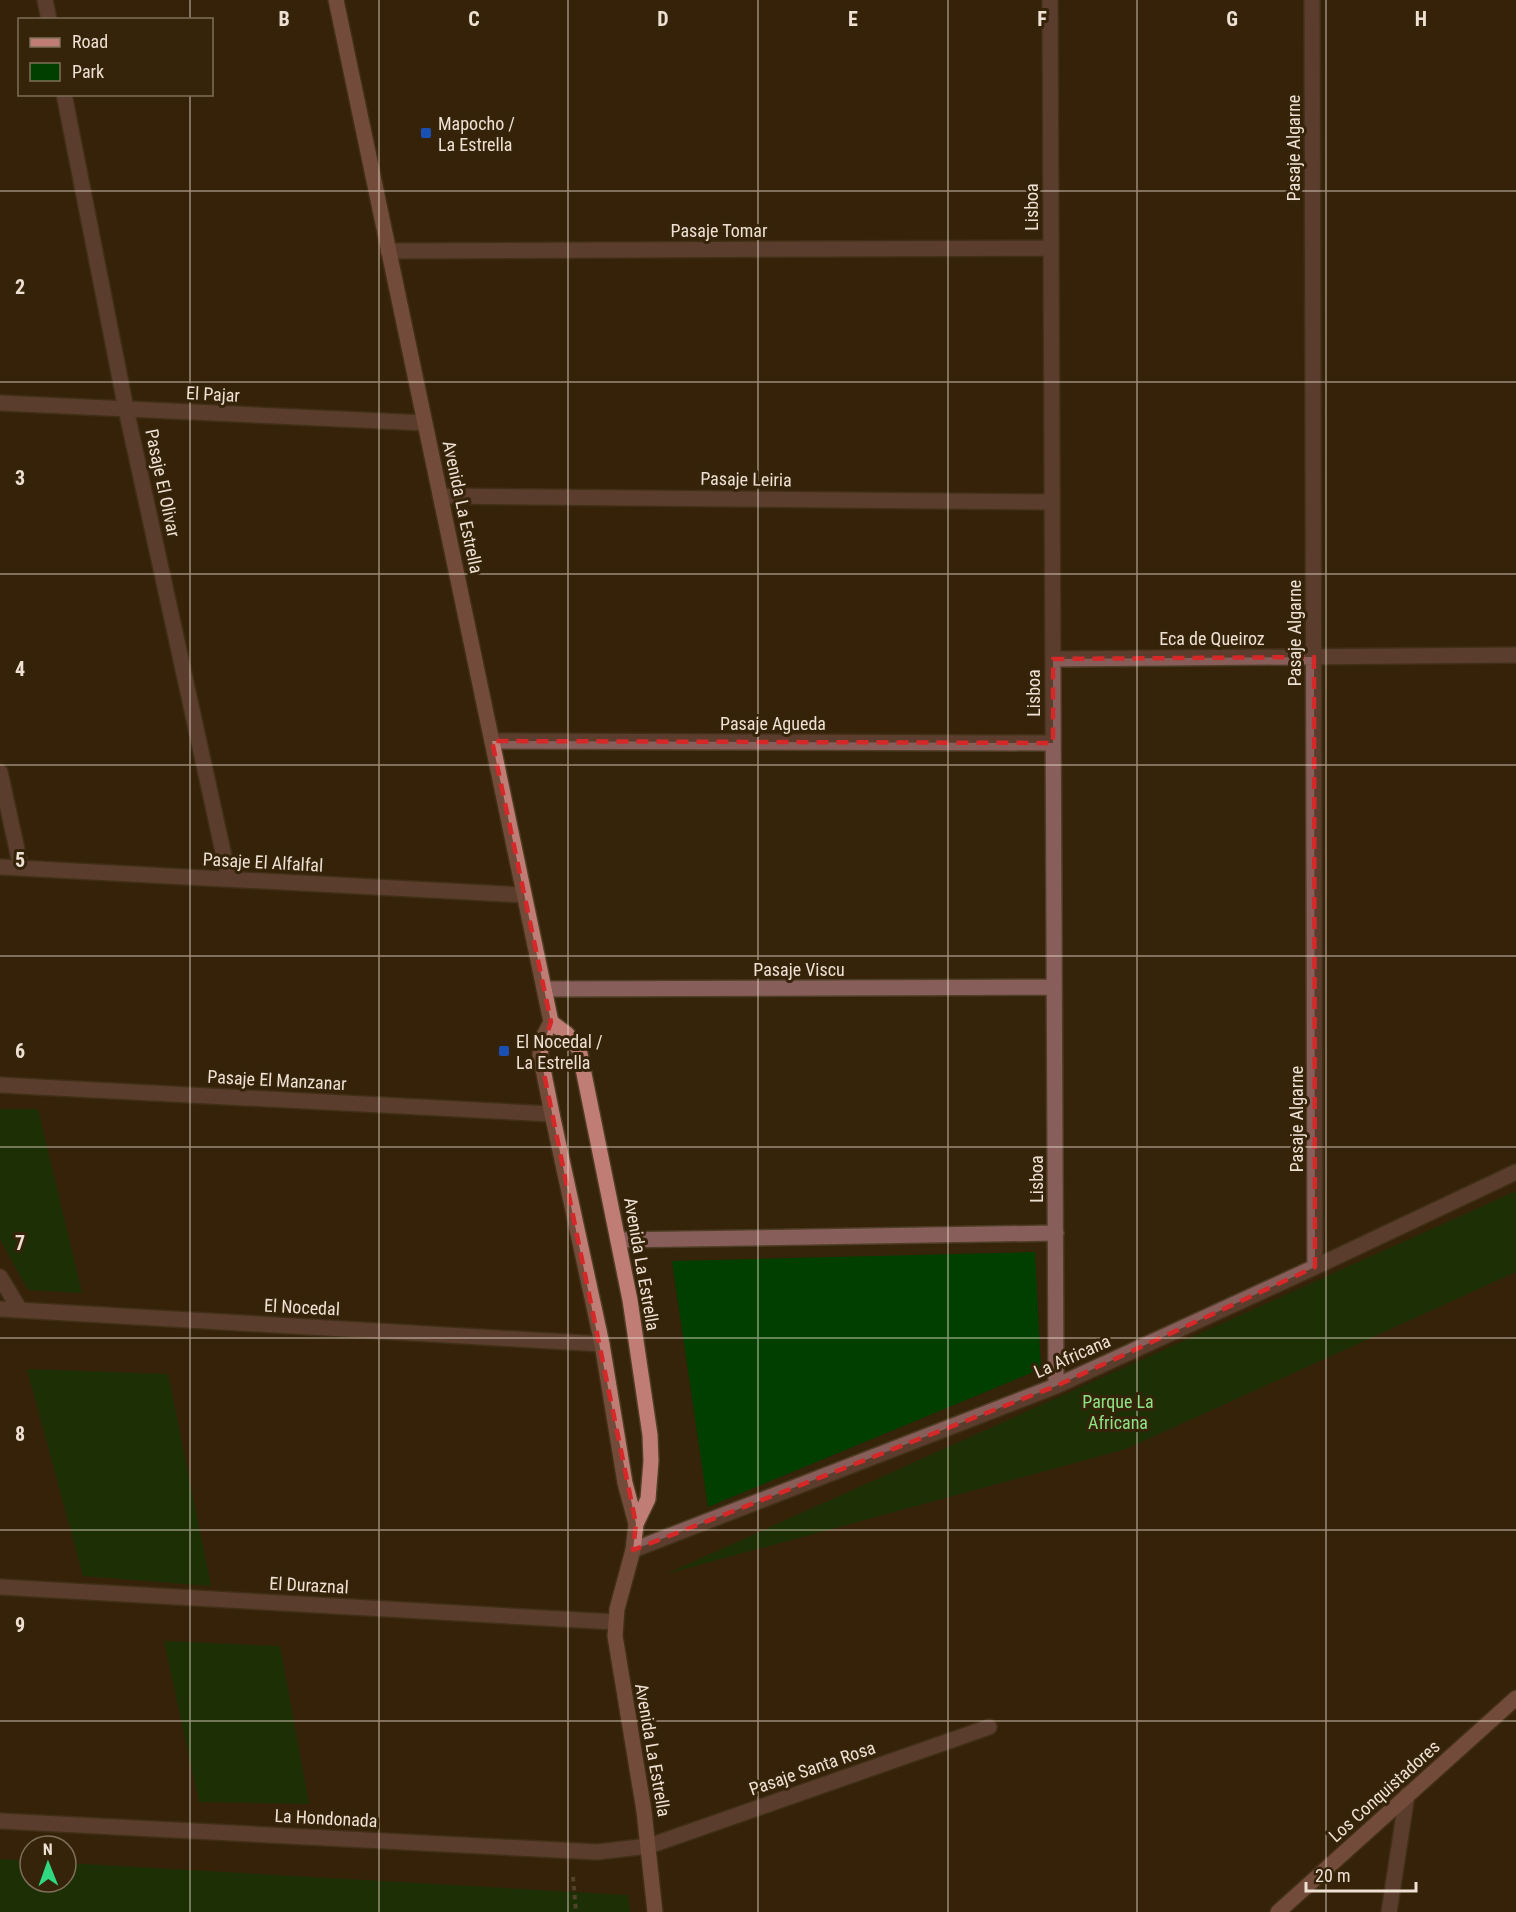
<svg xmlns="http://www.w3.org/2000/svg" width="1516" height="1912" font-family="'Roboto Condensed',sans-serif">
<rect width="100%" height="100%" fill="#35230a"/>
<path fill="#003f00" d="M0,1109H38L82,1293L28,1290L0,1239Z
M1516,1191V1272L1126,1449L666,1574Z
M1035,1252L1041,1369L708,1507L672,1261Z
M27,1369L168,1374L211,1586L83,1576Z
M164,1641L280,1646L309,1804L199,1802Z
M0,1859L30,1861V1882H66V1863L628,1895L630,1912H0Z"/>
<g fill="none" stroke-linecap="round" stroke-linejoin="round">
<g stroke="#4f3e26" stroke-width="18">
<path id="street" d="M45,0L49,20
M1050,0L1056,1386
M1312,0L1315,1267
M64,94L126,409L229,879
M388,251L1051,248
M0,403L425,423
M440,496L1052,502
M1053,659L1516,655
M492,741L1053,743
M0,772L21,868
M0,867L524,895
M544,989L1054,987
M0,1085L552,1114
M618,1240L1056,1233
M0,1277L20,1310
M0,1309L602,1344
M633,1550L1056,1386L1315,1267L1516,1172
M0,1587L615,1622
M0,1821L597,1852L649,1846L989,1727
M1389,1912L1407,1795"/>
</g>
<g stroke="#4f3e26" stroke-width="18">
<path id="secondary" d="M336,0L551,1022L543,1037L540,1054L552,1114L602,1344L625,1483L636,1524
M551,1022L567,1034L579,1049L630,1300L650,1435L651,1461L648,1499L636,1524L633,1550L617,1609L615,1636L644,1811L655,1912
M1278,1912L1516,1698"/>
</g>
<path stroke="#786853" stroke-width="4" stroke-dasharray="4.5 4.5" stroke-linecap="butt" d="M573,1877L576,1912"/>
<use href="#street" stroke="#885e5a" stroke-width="15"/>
<use href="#secondary" stroke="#bf7d76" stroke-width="15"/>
</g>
<path d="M0 0H1516V1912H0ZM1314,657L1315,1267L1056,1386L633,1550L636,1524L540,1054L551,1022L492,741L1053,743V659Z" fill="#35230a" fill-opacity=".55" fill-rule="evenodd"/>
<path fill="none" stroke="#d62828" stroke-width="4.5" stroke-dasharray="12 8" stroke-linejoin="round" d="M1314,657L1315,1267L1056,1386L633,1550L636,1524L540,1054L551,1022L492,741L1053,743V659Z"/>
<path fill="none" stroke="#eee1d3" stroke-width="1.5" stroke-opacity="0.55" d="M190,0V20M379,0V1912M568,0V1912M758,0V1912M948,0V1912M1137,0V1912M1326,0V1912M190,94V1912M0,191H1516M0,382H1516M0,574H1516M0,765H1516M0,956H1516M0,1147H1516M0,1338H1516M0,1530H1516M0,1721H1516"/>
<g fill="#1a4fb4" stroke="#35230a" stroke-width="2">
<rect x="420" y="127" width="12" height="12" rx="3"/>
<rect x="498" y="1045" width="12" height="12" rx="3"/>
</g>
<g text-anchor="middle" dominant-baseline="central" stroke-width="6" stroke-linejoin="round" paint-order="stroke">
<g font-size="18" fill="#eee1d3" stroke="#35230a" text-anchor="start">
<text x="438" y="123">Mapocho /<tspan x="438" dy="21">La Estrella</tspan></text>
<text x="516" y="1041">El Nocedal /<tspan x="516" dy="21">La Estrella</tspan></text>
</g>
<g font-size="18" fill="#eee1d3" stroke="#35230a">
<text transform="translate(1293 148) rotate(-90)">Pasaje Algarne</text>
<text transform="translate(1031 207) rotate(-90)">Lisboa</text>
<text x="719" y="230">Pasaje Tomar</text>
<text transform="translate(213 394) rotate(3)">El Pajar</text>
<text transform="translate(746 479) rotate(1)">Pasaje Leiria</text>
<text transform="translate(163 483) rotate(78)">Pasaje El Olivar</text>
<text transform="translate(463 507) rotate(78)">Avenida La Estrella</text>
<text transform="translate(1294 633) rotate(-90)">Pasaje Algarne</text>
<text x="1212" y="638">Eca de Queiroz</text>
<text transform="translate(1033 693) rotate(-90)">Lisboa</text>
<text x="773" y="723">Pasaje Agueda</text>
<text transform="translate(263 862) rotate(3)">Pasaje El Alfalfal</text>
<text x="799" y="969">Pasaje Viscu</text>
<text transform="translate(277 1080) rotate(3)">Pasaje El Manzanar</text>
<text transform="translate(1296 1119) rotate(-90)">Pasaje Algarne</text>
<text transform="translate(1036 1179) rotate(-90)">Lisboa</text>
<text transform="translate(642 1264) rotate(80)">Avenida La Estrella</text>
<text transform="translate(302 1307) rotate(3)">El Nocedal</text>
<text transform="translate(1072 1356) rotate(-24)">La Africana</text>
<text transform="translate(309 1585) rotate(3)">El Duraznal</text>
<text transform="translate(653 1750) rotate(80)">Avenida La Estrella</text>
<text transform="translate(812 1768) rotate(-19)">Pasaje Santa Rosa</text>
<text transform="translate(1384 1791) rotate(-42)">Los Conquistadores</text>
<text transform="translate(326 1818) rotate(3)">La Hondonada</text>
</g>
<g font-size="18" fill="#8de485" stroke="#35230a">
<text x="1118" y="1401">Parque La<tspan x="1118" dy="21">Africana</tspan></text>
</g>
</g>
<g font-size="20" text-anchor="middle" font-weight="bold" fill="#eee1d3" stroke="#35230a" stroke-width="6" stroke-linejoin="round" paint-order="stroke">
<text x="284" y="26">B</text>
<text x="474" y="26">C</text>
<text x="663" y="26">D</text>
<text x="853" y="26">E</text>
<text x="1042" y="26">F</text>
<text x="1232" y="26">G</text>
<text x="1421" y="26">H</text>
<text x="20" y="294">2</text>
<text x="20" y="485">3</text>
<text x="20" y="676">4</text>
<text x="20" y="867">5</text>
<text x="20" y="1058">6</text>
<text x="20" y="1250">7</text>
<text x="20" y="1441">8</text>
<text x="20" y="1632">9</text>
</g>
<rect x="18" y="18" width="195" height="78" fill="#35230a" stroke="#7f6f5a" stroke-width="1.5"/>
<rect x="30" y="38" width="30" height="9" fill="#bf7d76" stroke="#7f6f5a" stroke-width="1.5"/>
<text x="72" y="48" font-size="18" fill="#eee1d3">Road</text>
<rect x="30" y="63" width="30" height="18" fill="#003f00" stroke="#7f6f5a" stroke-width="1.5"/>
<text x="72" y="78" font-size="18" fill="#eee1d3">Park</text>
<g transform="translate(48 1864) rotate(359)"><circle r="28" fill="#35230a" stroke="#7f6f5a" stroke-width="1.5"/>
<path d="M0-4.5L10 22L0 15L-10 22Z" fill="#31d882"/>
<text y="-9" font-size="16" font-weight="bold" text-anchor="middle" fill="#eee1d3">N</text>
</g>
<path d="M1306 1882v9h110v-9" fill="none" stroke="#eee1d3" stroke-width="3"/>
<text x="1315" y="1882" font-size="18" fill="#eee1d3" stroke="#35230a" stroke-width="4.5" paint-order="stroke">20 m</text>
</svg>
